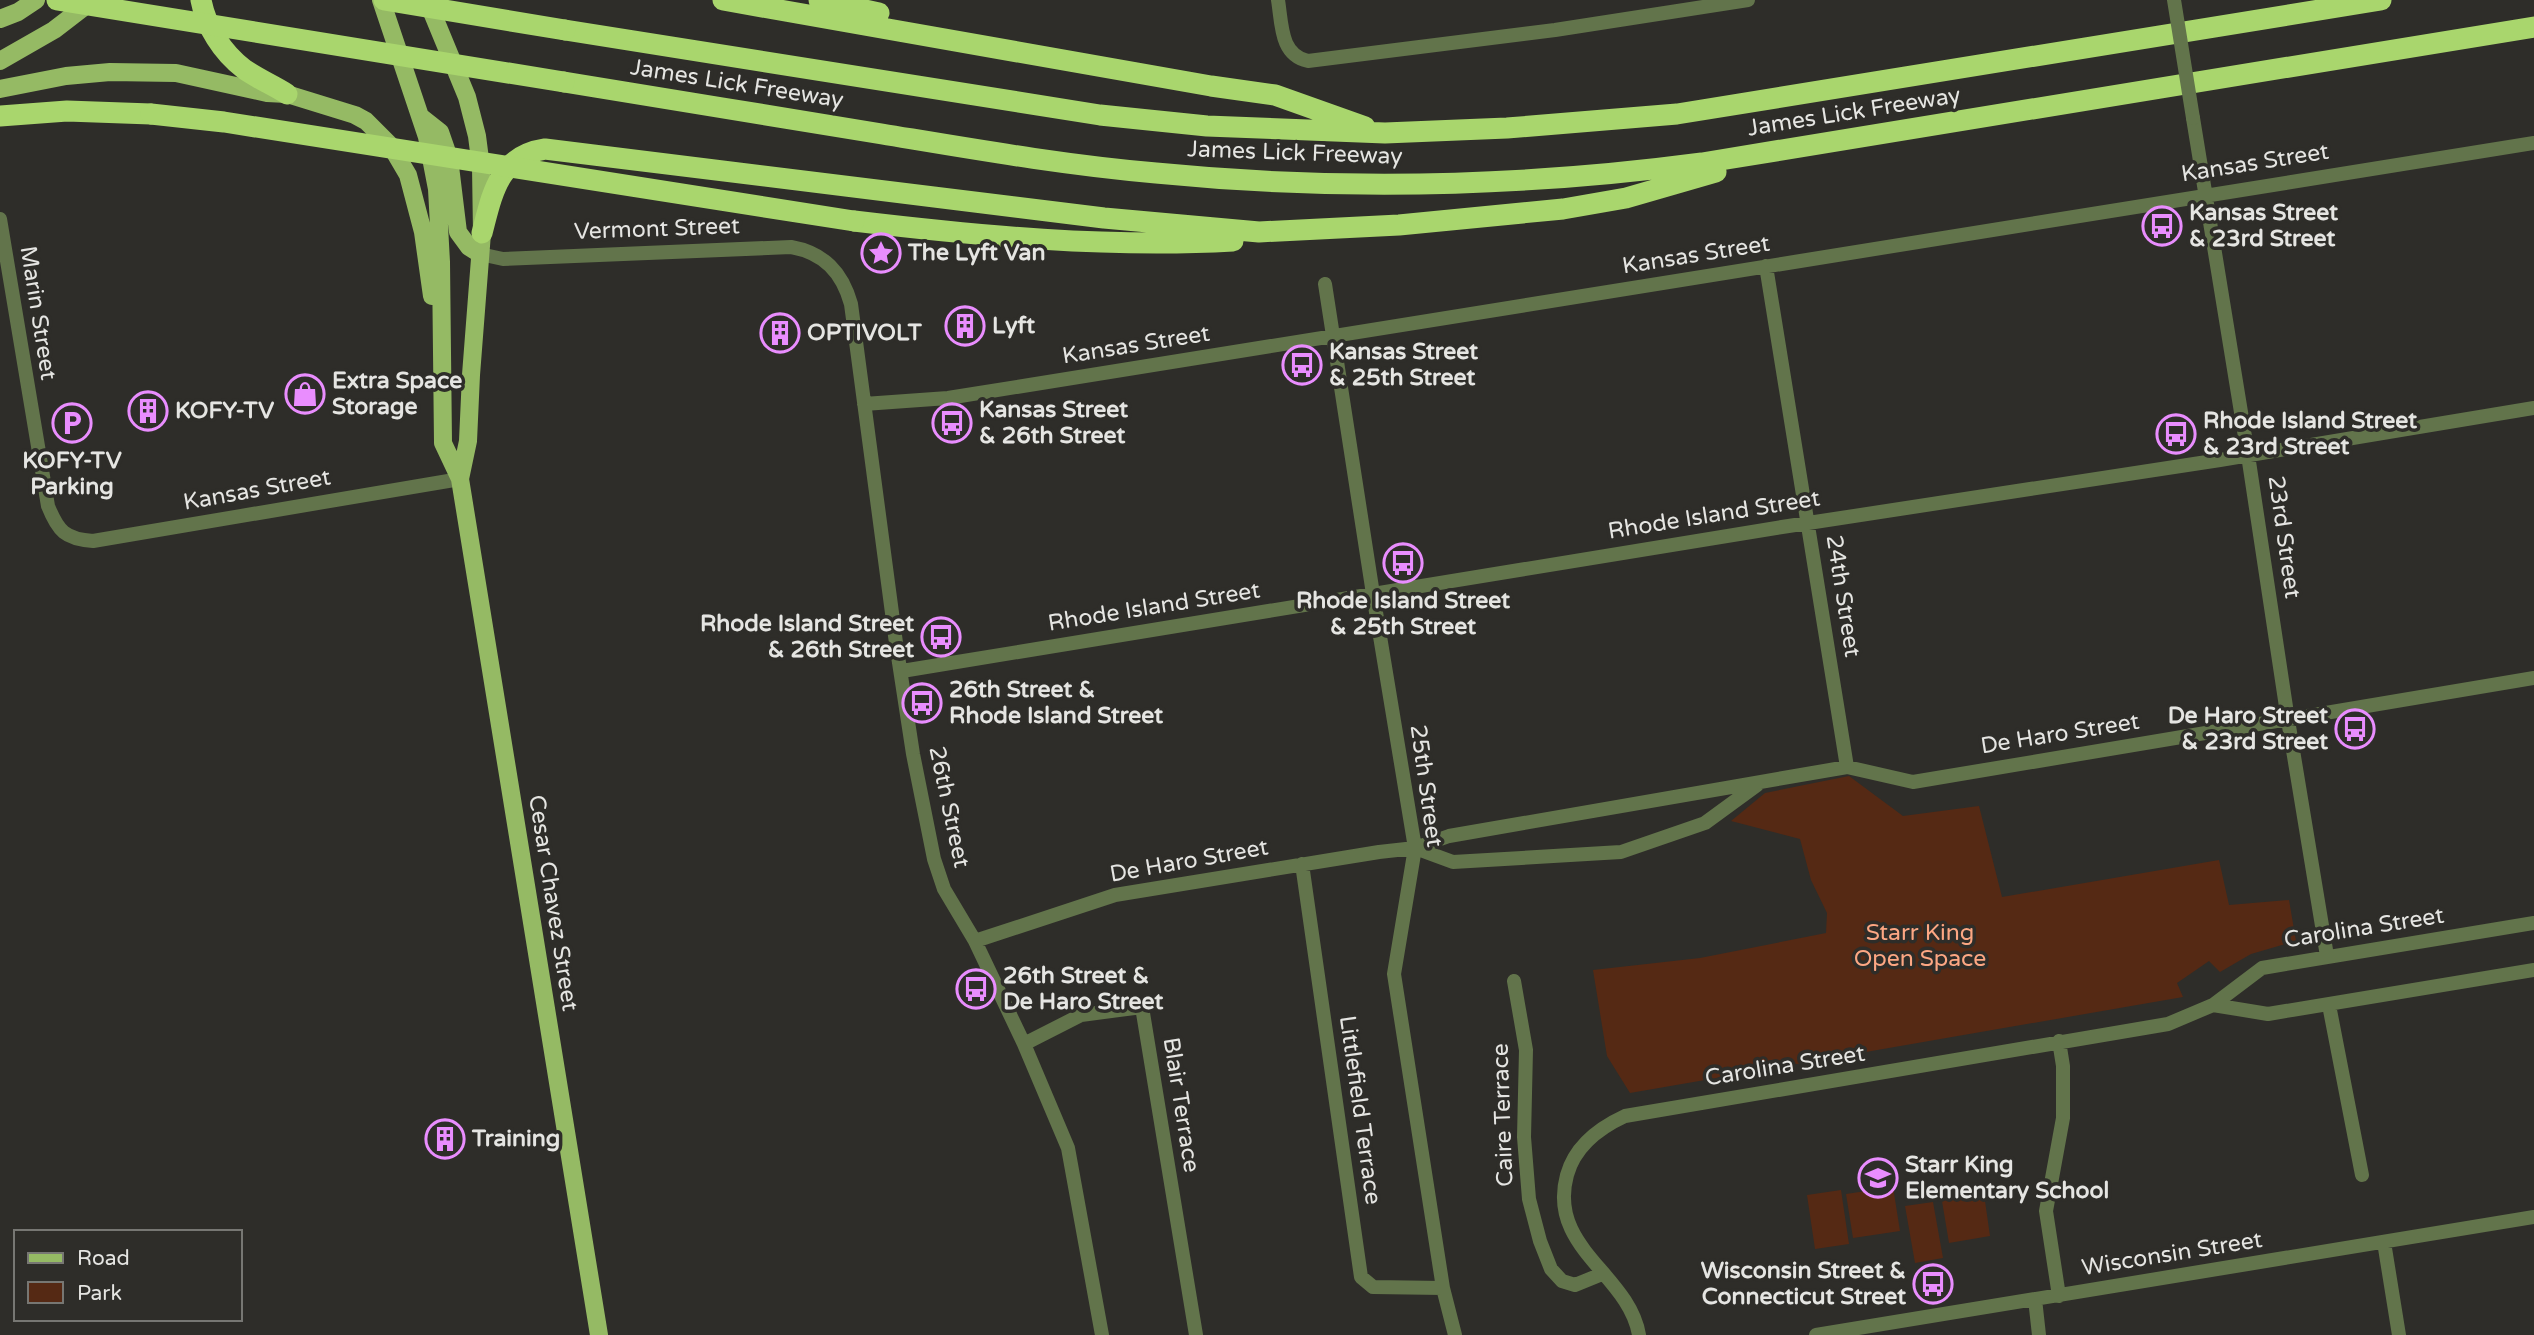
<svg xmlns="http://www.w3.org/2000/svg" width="2534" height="1335" font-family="'Varela Round',sans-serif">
<rect width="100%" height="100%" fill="#2e2d29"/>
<path fill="#552914" d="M1849,776L1903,816L1979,806L2002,897L2219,860L2229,905L2289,900L2296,941L2251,954L2220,972L2209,961L2177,983L2183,997L1630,1093L1607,1056L1593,970L1700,958L1826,933L1827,913L1811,880L1800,839L1731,821L1765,793Z
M1893,1187L1900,1231L1853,1238L1846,1194Z
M1841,1190L1849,1244L1815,1249L1807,1195Z
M1984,1194L1990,1236L1949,1243L1942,1201Z
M1933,1202L1943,1258L1915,1263L1905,1206Z"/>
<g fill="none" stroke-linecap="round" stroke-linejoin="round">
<path stroke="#62744b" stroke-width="14" d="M1278,0C1282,24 1280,55 1308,61L1555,30L1748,0
M2193,118L2248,455L2288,720L2327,956
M0,219L48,506C58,531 65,539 93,541L460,479
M480,254L503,259L791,247C824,253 842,272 851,304L896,643L913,754L934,859L944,889L975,941L1024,1044L1068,1148L1102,1335
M1766,266L1847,767
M1325,284L1373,594L1415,848L1394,974L1443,1288L1455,1335
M864,404L948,398L2534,143
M902,671L1782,527L2220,460L2534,408
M1415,848L1453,862L1621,852L1705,823L1757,785
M1302,864L1361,1277L1373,1287L1443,1288
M975,941L1115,895L1379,852L1415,848L1449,836L1847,767L1913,782L2534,678
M1514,981L1526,1050L1524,1137L1529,1199L1540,1241L1551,1269L1562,1281L1575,1285L1602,1274
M2213,1005L2268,1014L2534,970
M2329,1005L2362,1175
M1024,1044L1081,1015L1142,1007L1196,1335
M2384,1242L2399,1335
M2059,1296L2046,1211L2063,1118V1066L2059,1041
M2035,1299L2039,1335
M1639,1335C1629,1274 1547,1248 1567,1175C1575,1146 1599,1128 1625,1116L2168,1024L2213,1005L2262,968L2534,923
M1816,1335L2534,1217"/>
<path stroke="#95ba64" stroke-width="18" d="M381,0L427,137L437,189L441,262L443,443L460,479L599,1335
M427,0L467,97L477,136L481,167L482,233L471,375L468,441L460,479
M0,19L18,12L36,0
M0,61L54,30L93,0
M0,89L66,76L110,72L176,73L267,93L287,94L355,115L366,121L391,146L408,175L423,232L432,296
M421,117L440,132L449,158L458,232L469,247L480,254"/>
<path stroke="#a9d66d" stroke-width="21" d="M201,0C206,27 222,52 244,69C258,79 273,85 287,94
M723,0L1211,86L1275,95L1365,127
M819,0L879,13
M565,30L1100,115L1207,126L1385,133L1507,128L1677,114L2381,0
M564,82C670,99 776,117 882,134C973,149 1064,165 1156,173C1338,191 1521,187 1702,163L2534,27
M0,116L67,111L151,114
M854,221C980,236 1106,248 1233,241
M482,233C492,195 498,156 545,149L1104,218L1259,232L1399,225L1563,209L1626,198L1716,172"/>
<path stroke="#62744b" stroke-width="14" d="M2174,0L2193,118"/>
<path stroke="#a9d66d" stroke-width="21" d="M57,0L564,82
M384,0L565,30
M151,114L224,122L854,221"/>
</g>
<defs>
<g id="bus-ring" transform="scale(2.0125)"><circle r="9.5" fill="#2e2d29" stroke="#e98dfe" stroke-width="1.5"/><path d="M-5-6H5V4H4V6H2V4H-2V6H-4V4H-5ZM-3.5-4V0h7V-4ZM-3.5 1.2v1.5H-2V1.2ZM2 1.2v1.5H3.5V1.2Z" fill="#e98dfe"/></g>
<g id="sight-ring" transform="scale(2.0125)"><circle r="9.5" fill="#2e2d29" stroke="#e98dfe" stroke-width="1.5"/><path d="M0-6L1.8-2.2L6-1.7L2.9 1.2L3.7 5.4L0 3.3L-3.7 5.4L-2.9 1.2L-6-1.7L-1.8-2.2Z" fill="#e98dfe"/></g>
<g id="building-ring" transform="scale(2.0125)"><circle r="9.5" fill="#2e2d29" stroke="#e98dfe" stroke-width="1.5"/><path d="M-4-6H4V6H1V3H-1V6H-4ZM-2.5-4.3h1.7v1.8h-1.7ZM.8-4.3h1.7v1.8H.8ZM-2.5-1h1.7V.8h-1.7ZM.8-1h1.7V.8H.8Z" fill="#e98dfe"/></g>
<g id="shop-ring" transform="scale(2.0125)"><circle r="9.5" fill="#2e2d29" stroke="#e98dfe" stroke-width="1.5"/><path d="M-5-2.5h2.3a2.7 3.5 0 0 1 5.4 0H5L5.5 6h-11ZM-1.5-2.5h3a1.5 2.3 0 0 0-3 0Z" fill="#e98dfe"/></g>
<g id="parking-ring" transform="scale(2.0125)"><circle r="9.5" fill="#2e2d29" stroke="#e98dfe" stroke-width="1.5"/><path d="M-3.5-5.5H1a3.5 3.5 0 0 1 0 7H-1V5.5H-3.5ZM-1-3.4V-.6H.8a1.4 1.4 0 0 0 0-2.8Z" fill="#e98dfe"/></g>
<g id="school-ring" transform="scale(2.0125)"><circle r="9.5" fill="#2e2d29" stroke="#e98dfe" stroke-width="1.5"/><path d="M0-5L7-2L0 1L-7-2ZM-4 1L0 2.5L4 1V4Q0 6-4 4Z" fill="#e98dfe"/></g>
</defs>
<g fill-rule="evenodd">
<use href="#bus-ring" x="2162" y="226"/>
<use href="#sight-ring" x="881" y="253"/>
<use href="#building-ring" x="965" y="326"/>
<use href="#building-ring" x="780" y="333"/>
<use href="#bus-ring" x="1302" y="365"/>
<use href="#shop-ring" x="305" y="394"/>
<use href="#building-ring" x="148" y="411"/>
<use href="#parking-ring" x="72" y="423"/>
<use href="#bus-ring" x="952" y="423"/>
<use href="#bus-ring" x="2176" y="434"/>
<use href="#bus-ring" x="1403" y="563"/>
<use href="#bus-ring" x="941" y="637"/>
<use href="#bus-ring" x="922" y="703"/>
<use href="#bus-ring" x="2355" y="729"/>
<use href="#bus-ring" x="976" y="989"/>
<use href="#building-ring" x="445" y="1139"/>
<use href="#school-ring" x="1878" y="1178"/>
<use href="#bus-ring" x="1933" y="1284"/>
</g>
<g text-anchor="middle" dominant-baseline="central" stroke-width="7" stroke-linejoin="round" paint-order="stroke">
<g font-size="23" fill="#e5e5e2" stroke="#2e2d29">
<text transform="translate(737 84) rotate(9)">James Lick Freeway</text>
<text transform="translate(1854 112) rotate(-9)">James Lick Freeway</text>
<text transform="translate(1295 153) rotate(2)">James Lick Freeway</text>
<text transform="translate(2255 163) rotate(-9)">Kansas Street</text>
<text transform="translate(657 229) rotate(-2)">Vermont Street</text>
<text transform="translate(1696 255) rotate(-9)">Kansas Street</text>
<text transform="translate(38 313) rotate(81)">Marin Street</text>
<text transform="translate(1136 345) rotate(-9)">Kansas Street</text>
<text transform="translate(257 490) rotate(-10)">Kansas Street</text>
<text transform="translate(1714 515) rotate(-9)">Rhode Island Street</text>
<text transform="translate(2284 537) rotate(82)">23rd Street</text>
<text transform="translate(1843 596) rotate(81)">24th Street</text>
<text transform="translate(1154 607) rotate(-9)">Rhode Island Street</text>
<text transform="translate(2060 734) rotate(-9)">De Haro Street</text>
<text transform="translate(1426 786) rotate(82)">25th Street</text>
<text transform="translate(949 807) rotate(78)">26th Street</text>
<text transform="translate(1189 861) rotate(-10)">De Haro Street</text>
<text transform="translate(553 903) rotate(81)">Cesar Chavez Street</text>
<text transform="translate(2364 928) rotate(-9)">Carolina Street</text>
<text transform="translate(1785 1066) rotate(-9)">Carolina Street</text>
<text transform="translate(1181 1105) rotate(81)">Blair Terrace</text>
<text transform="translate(1360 1110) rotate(82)">Littlefield Terrace</text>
<text transform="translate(1503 1115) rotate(-92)">Caire Terrace</text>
<text transform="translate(2172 1254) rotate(-9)">Wisconsin Street</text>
</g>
<g font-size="23" font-weight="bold" fill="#e5e5e2" stroke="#2e2d29" text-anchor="start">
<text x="2189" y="213">Kansas Street<tspan x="2189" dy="26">&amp; 23rd Street</tspan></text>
<text x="908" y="253">The Lyft Van</text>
<text x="992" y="326">Lyft</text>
<text x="807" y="333">OPTIVOLT</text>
<text x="1329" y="352">Kansas Street<tspan x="1329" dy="26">&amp; 25th Street</tspan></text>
<text x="332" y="381">Extra Space<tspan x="332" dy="26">Storage</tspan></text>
<text x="979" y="410">Kansas Street<tspan x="979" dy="26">&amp; 26th Street</tspan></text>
<text x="175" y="411">KOFY-TV</text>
<text x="2203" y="421">Rhode Island Street<tspan x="2203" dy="26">&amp; 23rd Street</tspan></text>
<text x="72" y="461" text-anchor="middle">KOFY-TV<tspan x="72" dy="26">Parking</tspan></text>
<text x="1403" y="601" text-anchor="middle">Rhode Island Street<tspan x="1403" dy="26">&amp; 25th Street</tspan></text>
<text x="914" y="624" text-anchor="end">Rhode Island Street<tspan x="914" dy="26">&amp; 26th Street</tspan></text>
<text x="949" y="690">26th Street &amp;<tspan x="949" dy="26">Rhode Island Street</tspan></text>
<text x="2328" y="716" text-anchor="end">De Haro Street<tspan x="2328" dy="26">&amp; 23rd Street</tspan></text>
<text x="1003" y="976">26th Street &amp;<tspan x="1003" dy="26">De Haro Street</tspan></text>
<text x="472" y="1139">Training</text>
<text x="1905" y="1165">Starr King<tspan x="1905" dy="26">Elementary School</tspan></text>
<text x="1906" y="1271" text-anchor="end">Wisconsin Street &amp;<tspan x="1906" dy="26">Connecticut Street</tspan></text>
</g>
<g font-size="23" fill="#fca783" stroke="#2e2d29">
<text x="1920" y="933">Starr King<tspan x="1920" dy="26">Open Space</tspan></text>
</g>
</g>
<rect x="14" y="1230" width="228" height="91" fill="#2e2d29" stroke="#777773" stroke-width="2"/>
<rect x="28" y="1253" width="35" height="10" fill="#95ba64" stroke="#777773" stroke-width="2"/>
<text x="77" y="1265" font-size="21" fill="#e5e5e2">Road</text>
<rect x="28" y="1282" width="35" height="21" fill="#552914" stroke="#777773" stroke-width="2"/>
<text x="77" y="1300" font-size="21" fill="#e5e5e2">Park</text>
</svg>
